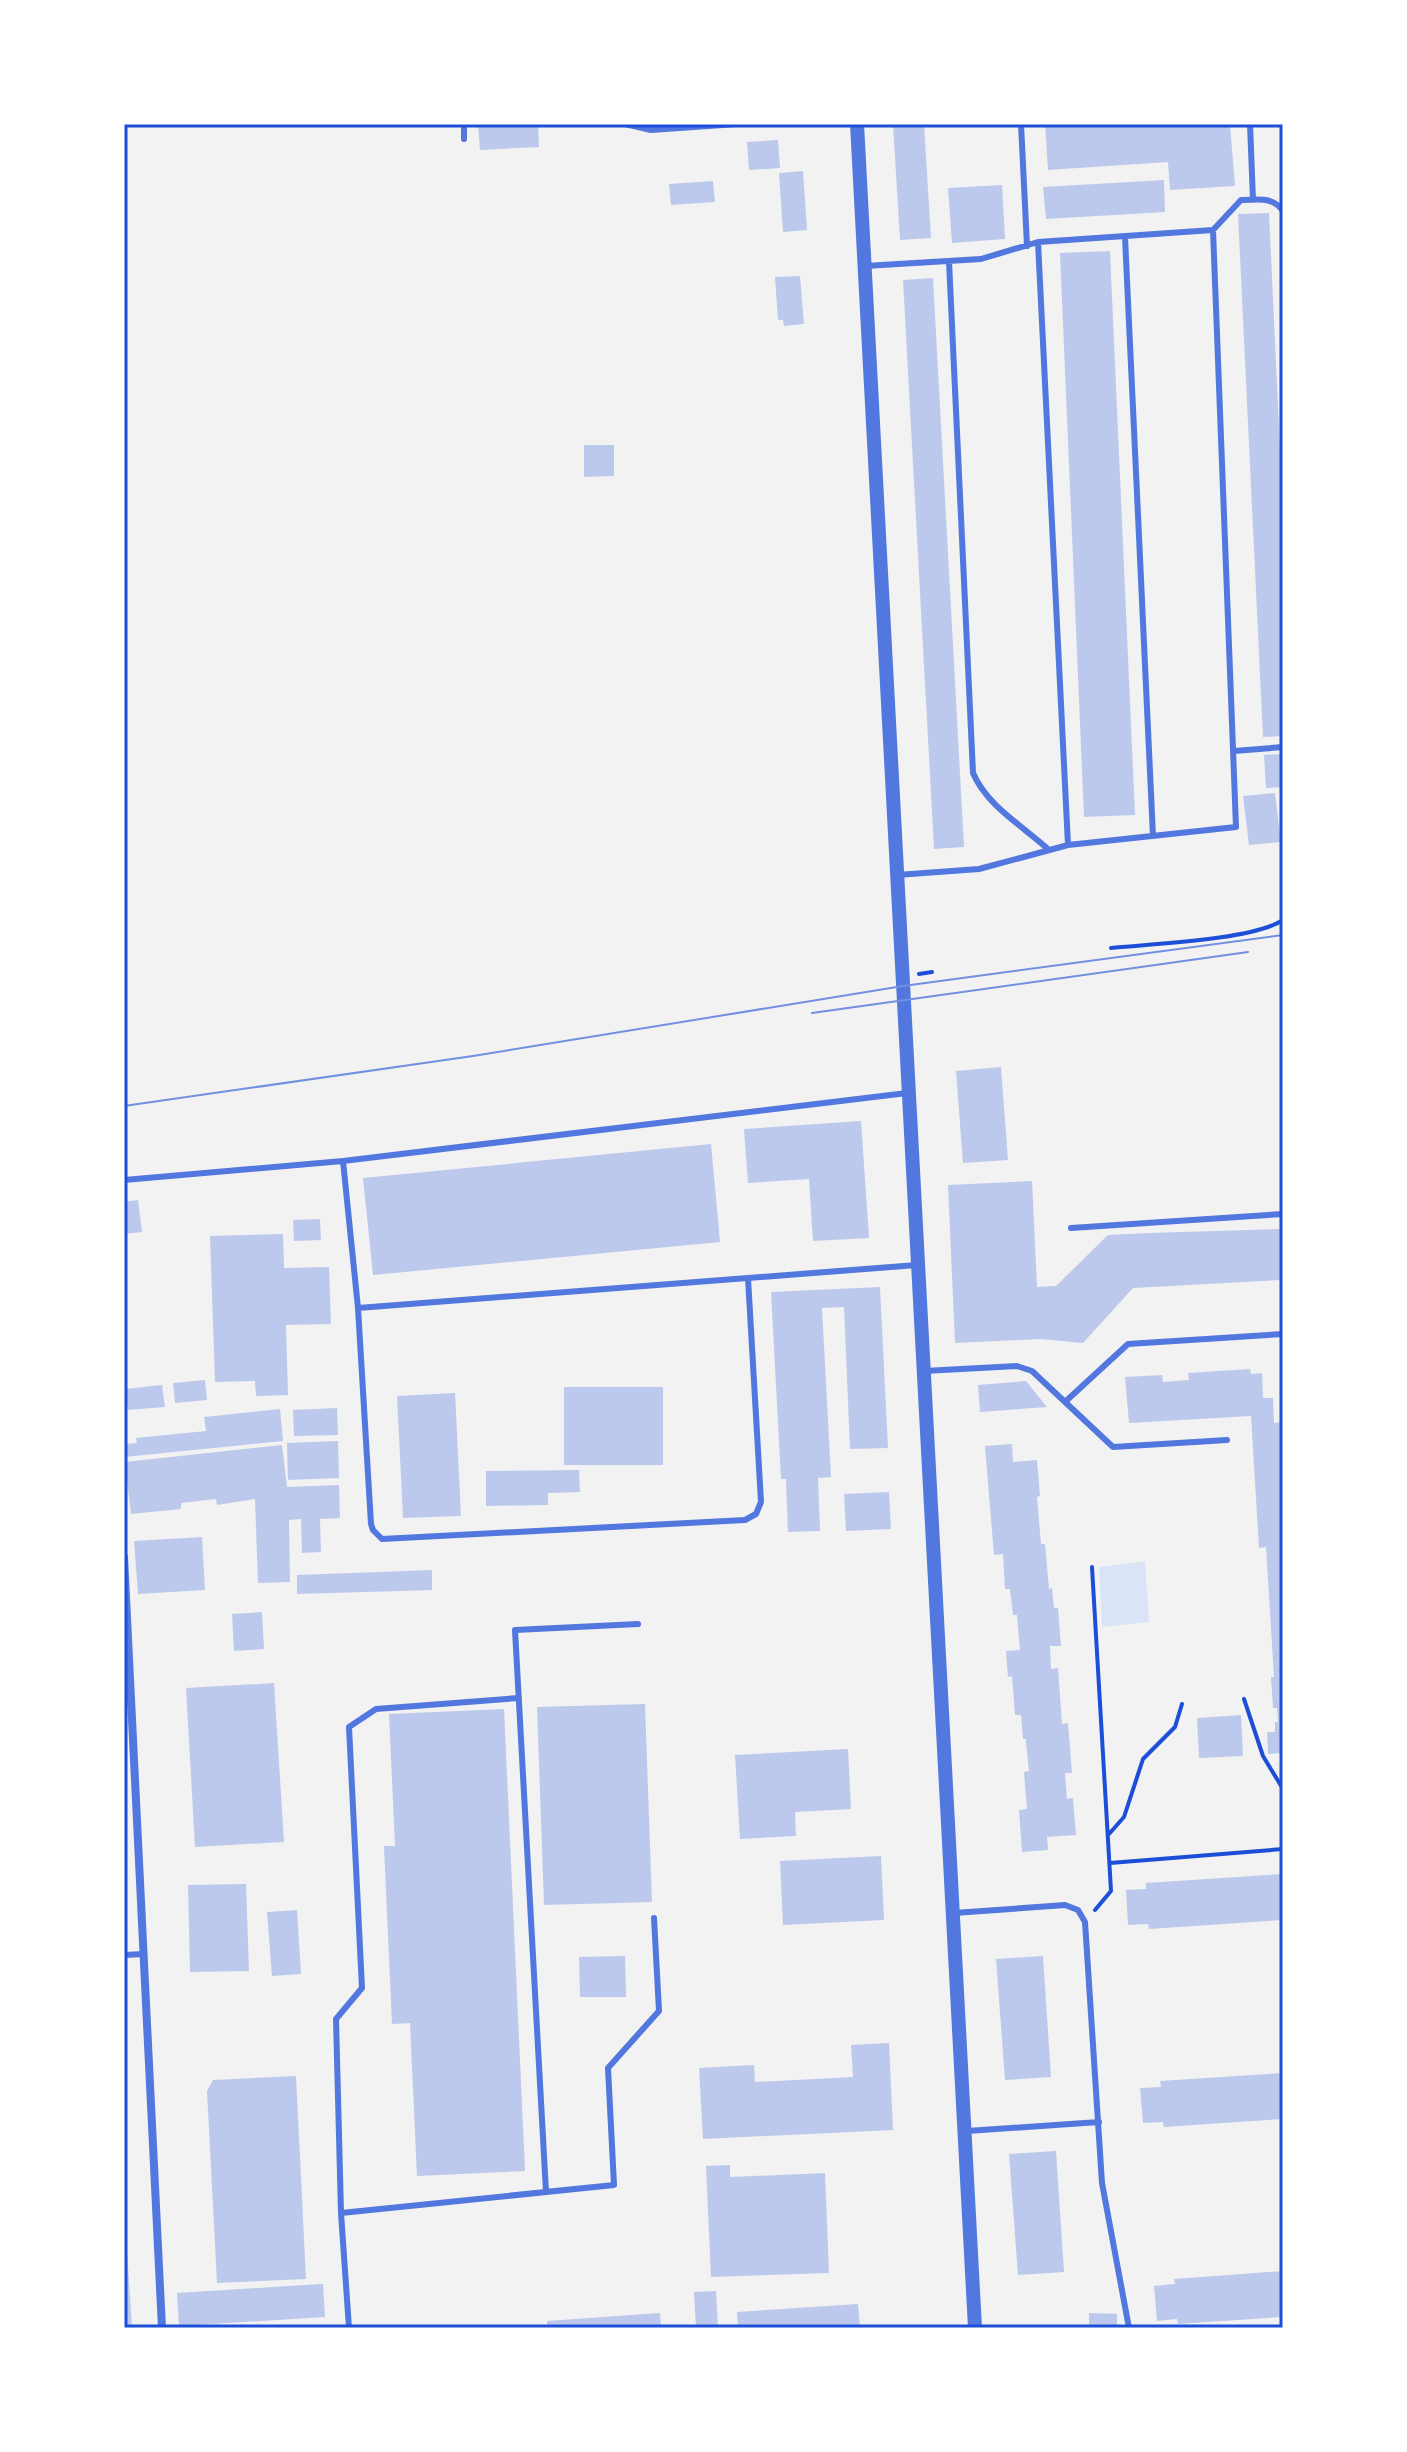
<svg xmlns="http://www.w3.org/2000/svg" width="1407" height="2452" font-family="Helvetica,sans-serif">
<rect width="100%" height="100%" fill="#f2f2f2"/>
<path fill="#dbe4f7" d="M1145,1561L1149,1622L1102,1627L1099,1567Z"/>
<path fill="#bdc9ec" d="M478,124H538L539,147L480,150Z
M893,124H924L931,238L900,240Z
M1045,124H1230L1235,186L1170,190L1168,162L1048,170Z
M778,140L780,168L749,170L747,142Z
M803,171L807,230L783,232L779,173Z
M1164,180L1165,212L1046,219L1043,187Z
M713,181L715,202L671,205L669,184Z
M1002,185L1005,239L952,243L948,188Z
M1269,213L1283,513V736L1263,737L1238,214Z
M1110,251L1135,815L1084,817L1060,253Z
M800,276L804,324L784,326L783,320H778L775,277Z
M933,278L964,847L934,849L903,280Z
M584,445H614V476L584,477Z
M1283,754V787L1266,788L1264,755Z
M1275,793L1281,842L1249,845L1243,796Z
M1001,1067L1008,1160L963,1163L956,1071Z
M861,1121L869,1238L813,1241L809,1179L748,1183L744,1129Z
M711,1144L720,1242L373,1275L363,1178Z
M1032,1181L1037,1287L1056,1286L1108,1235L1148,1233L1280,1229L1281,1280L1133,1288L1083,1343L1040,1339L955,1343L948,1185Z
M138,1200L142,1232L124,1234V1202Z
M320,1219L321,1240L294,1241L293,1220Z
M283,1234L284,1268L329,1267L331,1324L286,1325L288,1395L256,1396L255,1381L215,1382L210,1236Z
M880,1287L888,1448L850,1449L844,1307L822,1308L831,1477L818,1478L820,1531L788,1532L786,1479H781L771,1292Z
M1250,1369L1251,1374L1262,1373L1263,1398H1273L1274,1423L1283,1422V1753L1268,1754L1267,1732H1275V1722H1278L1277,1708H1273L1271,1677H1274L1266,1547L1259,1548L1251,1416L1129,1423L1125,1377L1162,1375L1163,1382L1189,1380L1188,1373Z
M205,1380L207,1400L175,1403L173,1383Z
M1026,1381L1047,1407L980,1412L978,1385Z
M162,1385L165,1407L128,1410L125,1389Z
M564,1387H663V1465H564Z
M455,1393L461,1516L403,1518L397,1396Z
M337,1408L338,1435L294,1436L293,1410Z
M280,1409L283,1441L124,1457V1444L137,1443L136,1438L206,1431L204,1417Z
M338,1441L339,1478L288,1480L287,1443Z
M1012,1444L1013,1462L1037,1460L1040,1496L1037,1497L1041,1544H1045L1049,1589L1052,1588L1054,1608H1058L1061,1646H1050L1051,1669L1058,1668L1062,1724L1068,1723L1072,1773H1065L1067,1799L1073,1798L1076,1835L1047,1837L1048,1850L1022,1852L1019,1810L1027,1809L1024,1772L1029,1771L1026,1743V1739H1023L1021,1715H1015L1012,1676L1008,1677L1006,1651L1020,1650L1017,1615H1013L1010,1589H1005L1003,1554L994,1555L985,1446Z
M282,1445L287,1487L339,1485L340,1518L320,1519L321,1552L302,1553L301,1519L289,1520L290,1582L258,1583L255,1499L217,1505L216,1499L181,1503V1509L131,1514L125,1462Z
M579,1470L580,1492L548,1493V1505L486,1506V1471Z
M889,1492L891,1529L846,1531L844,1494Z
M202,1537L205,1590L138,1594L134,1541Z
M432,1570V1590L297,1594V1575Z
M262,1612L264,1649L234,1651L232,1614Z
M274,1683L284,1842L195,1847L186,1688Z
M645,1704L652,1902L544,1905L537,1707Z
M504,1709L525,2171L417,2176L410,2023L392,2024L384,1846H395L389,1714Z
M1241,1715L1243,1756L1199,1758L1197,1718Z
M848,1749L851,1809L795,1812L796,1836L740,1839L735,1755Z
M881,1856L884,1920L783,1925L780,1861Z
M1283,1874V1920L1149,1929L1148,1924L1128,1925L1126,1890L1146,1889V1883Z
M246,1884L249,1971L190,1972L188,1885Z
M297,1910L301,1974L272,1976L267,1912Z
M625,1956L626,1997H580L579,1957Z
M1043,1956L1051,2077L1005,2080L996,1959Z
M889,2043L893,2130L703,2139L699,2068L754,2065L755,2082L853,2077L851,2045Z
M1283,2073V2119L1164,2127L1163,2122L1143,2123L1140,2088L1161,2087L1160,2081Z
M296,2076L306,2279L217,2283L207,2091L213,2080Z
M1056,2151L1064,2272L1018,2275L1009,2154Z
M730,2165V2177L825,2173L829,2273L711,2277L706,2166Z
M124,2234H126L132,2328H124Z
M1283,2271V2317L1178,2324L1177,2319L1157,2321L1154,2286L1175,2284L1174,2279Z
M320,2284H323L325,2317L179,2326L177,2293Z
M716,2291L718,2328H696L694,2292Z
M858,2304L860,2328H738L737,2312Z
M660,2313L661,2328H548L547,2321Z
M1089,2313L1117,2314V2328H1089Z"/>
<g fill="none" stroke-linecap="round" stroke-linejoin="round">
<path stroke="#1d4ed8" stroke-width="4" d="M1111,948C1151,944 1253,940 1283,920
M919,974L932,972
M1092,1567L1111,1891L1095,1910
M1244,1699L1263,1756L1283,1789
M1109,1834L1124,1817L1143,1759L1175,1727L1182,1704
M1110,1863L1283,1849"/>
<path stroke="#5277de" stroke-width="6" d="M464,124V139
M625,124L651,130L737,124
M1021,124L1027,246
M1250,124L1253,200
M1213,230L1241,200C1257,200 1273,196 1283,211
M1125,237L1153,836
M1038,242L1068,845
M949,261L973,773C987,806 1023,826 1049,850
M865,266L981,259L1038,242L1213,230L1236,827L1068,845L979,869L897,875
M1234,751L1283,747
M343,1161L358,1308L917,1265
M124,1180L343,1161L907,1093
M1071,1228L1283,1214
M358,1308L371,1524L373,1530L382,1539L745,1520L756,1514L761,1502L748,1278
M924,1371L1017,1366L1032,1371L1113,1447L1227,1440
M1066,1401L1128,1344L1283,1334
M954,1913L1065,1905L1078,1910L1085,1922L1102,2183L1129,2328
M124,1955L144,1954
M967,2131L1099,2122
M546,2192L515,1630L638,1624
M341,2213L614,2185L608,2068L659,2011L654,1918
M349,2328L341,2213L336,2019L362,1988L349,1727L376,1709L519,1698"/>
<path stroke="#5277de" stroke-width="8" d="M124,1557L162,2328"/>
<path stroke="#5277de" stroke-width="14" d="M857,124L975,2328"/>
<path stroke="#7290e2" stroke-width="2" d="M812,1013L1248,952
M124,1106L473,1056L903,986L1283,935"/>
</g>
<rect width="1407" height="2452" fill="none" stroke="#ffffff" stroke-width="252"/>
<rect x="126" y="126" width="1155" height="2200" fill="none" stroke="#1d4ed8" stroke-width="3"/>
</svg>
